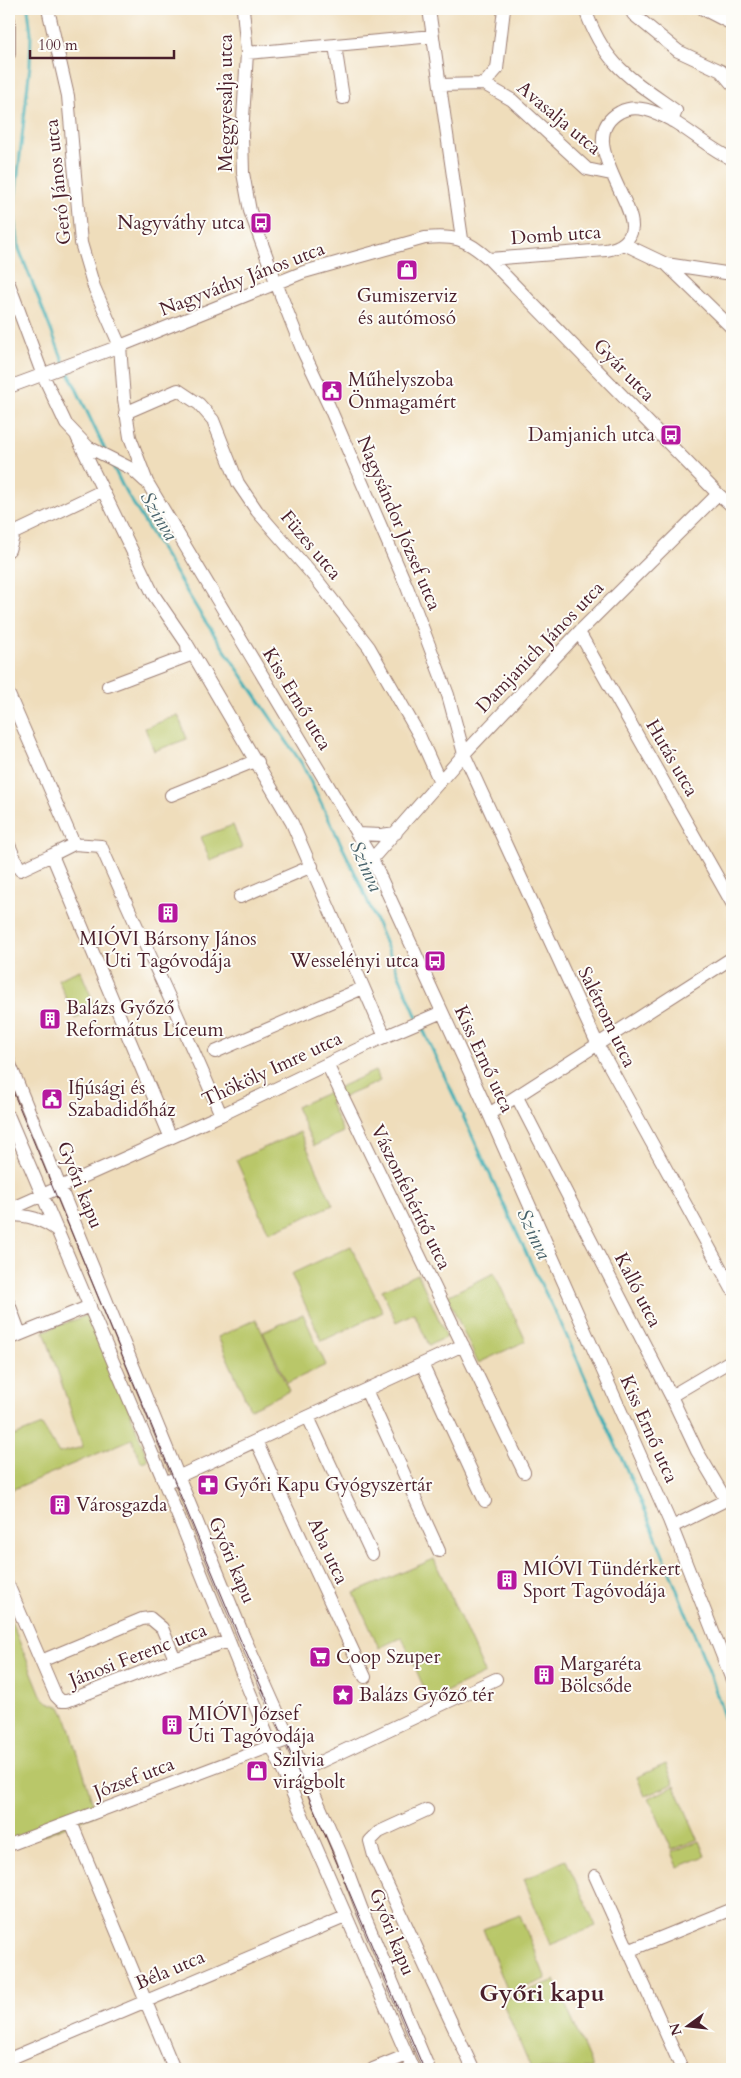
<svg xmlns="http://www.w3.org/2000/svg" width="741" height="2078" font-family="Cardo,serif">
<rect width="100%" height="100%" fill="#fdfcf7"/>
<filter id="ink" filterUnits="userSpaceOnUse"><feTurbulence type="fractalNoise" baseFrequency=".02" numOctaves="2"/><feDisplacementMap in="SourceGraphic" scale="10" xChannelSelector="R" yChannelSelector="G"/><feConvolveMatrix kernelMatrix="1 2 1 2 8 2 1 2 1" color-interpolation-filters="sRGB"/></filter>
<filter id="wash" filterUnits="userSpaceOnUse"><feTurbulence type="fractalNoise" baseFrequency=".0096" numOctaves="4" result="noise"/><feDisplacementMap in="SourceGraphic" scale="20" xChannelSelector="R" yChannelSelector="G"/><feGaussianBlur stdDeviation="1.12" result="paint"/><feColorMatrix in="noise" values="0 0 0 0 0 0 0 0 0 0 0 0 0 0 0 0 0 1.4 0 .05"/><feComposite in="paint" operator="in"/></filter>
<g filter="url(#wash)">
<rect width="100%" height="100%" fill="#efddbb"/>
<path fill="#b9c769" stroke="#82734a" d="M178,715L187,739L154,751L145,728Z
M233,825L242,848L210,861L201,837Z
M80,970L97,1010L75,1019L58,979Z
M375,1071L380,1081L330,1103L343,1132L314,1146L296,1107Z
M300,1132L333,1205L269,1233L236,1160Z
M351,1246L383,1312L322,1341L291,1274Z
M494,1273L526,1341L478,1363L447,1296Z
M418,1274L447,1337L429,1345L414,1313L396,1322L382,1290Z
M93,1313L148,1460L141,1462L132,1439L9,1491V1423L14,1436L42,1425L59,1453L83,1447L44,1331Z
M303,1314L326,1365L287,1383L263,1332Z
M256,1319L289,1391L250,1409L218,1337Z
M434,1559L485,1673L429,1700L402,1637L379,1648L354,1593Z
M9,1616L41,1695L48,1702L61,1707L68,1721L96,1814L9,1849Z
M666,1764L674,1784L645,1796L637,1777Z
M675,1786L698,1839L672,1850L649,1798Z
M699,1841L705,1856L678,1867L672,1852Z
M566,1860L596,1926L550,1945L524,1879Z
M520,1915L546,1979L509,1994L483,1929Z
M555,1980L593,2069H531L502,2001Z"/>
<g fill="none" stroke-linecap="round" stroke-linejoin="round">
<path stroke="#3eafb5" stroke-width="3" d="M28,9L31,33L30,65L14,209L19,249L64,363
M67,369L106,452
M112,464L122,485L201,615L302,764L359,881L418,1020
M421,1025L535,1272L563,1328L648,1517L711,1676L732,1742"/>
</g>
</g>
<g filter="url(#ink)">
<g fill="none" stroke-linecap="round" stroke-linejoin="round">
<g stroke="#9c7e73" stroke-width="14">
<path id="minor" d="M48,9L68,96L81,243L94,287L120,346L124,399L130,437L147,482L372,859L489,1114L669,1520L732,1680
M243,9L247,53L242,135L243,173L250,211L280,293L302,349L329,406L407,587L448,695L464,754L598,1045L732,1289
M429,9L462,239
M585,9C604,65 630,78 676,111L672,121
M703,9L732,24
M633,14L678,51L721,71L732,84
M9,20V54
M335,45L343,98
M247,53L433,36
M484,84L497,69L504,9
M440,85L484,84L512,100L587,169L611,174
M624,244L666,264L732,274
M489,259L606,250C618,248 631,242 632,227C633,198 575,136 620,112C636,103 656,112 671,120C692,132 710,149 732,159
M666,264L732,328
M9,284L42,373L66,424L88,447L132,469L145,481
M9,387L120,346L304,272L425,238C455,235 466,239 489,259L718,494L732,506
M125,413L178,390L199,404L213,420L238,483L257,511L317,580L369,647L419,735L440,782
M77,437L153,594L187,644L292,823L385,1037
M9,550L14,533L102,491
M579,632L732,903
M108,686L188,656L187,644
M9,695L74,844L101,846C140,936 183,1024 221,1115
M171,795L250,763L258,762
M357,834L381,835L396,833
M9,845L20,870L52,855L170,1136
M52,855L74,844
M372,859L464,754L579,632L718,494
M240,897L312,866
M215,1052L363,988
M9,1062L244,1637L341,1854L362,1910L429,2069
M327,1064L524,1472
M517,1097L671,1396L697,1451L726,1500
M489,1114L732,958
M9,1117L160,1472L268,1737L413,2069
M9,1210L221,1115L377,1040L442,1012
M9,1215C28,1215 42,1219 58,1231
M9,1304L20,1334
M9,1339L90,1306
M422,1364L485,1501
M366,1390L439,1551
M671,1396L732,1360
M308,1417L372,1554
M256,1441L365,1677
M171,1480L463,1345
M672,1527L732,1497
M9,1587L56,1696L61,1701H67L175,1659L228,1641
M41,1661L142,1619L150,1618L162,1628L175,1659
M286,1778L496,1679
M427,1810L379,1832L370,1841L374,1856L473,2069
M71,1822L174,2069
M9,1845L290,1739
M595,1876L682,2069
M628,1951L732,1909
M9,2059L345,1917
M373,2069L407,2055"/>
</g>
<use href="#minor" stroke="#fff" stroke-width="12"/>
<path stroke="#4a1f2b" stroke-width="1" d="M9,1082L240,1639L281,1731L424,2069"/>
</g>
</g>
<defs>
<g id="bus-square" transform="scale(1.125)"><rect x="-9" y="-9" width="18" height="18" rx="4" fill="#b5179e" stroke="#fdfcf7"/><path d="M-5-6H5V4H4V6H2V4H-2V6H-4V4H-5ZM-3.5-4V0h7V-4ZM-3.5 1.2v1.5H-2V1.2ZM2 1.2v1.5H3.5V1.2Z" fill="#fff"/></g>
<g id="shop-square" transform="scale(1.125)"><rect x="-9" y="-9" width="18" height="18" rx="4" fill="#b5179e" stroke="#fdfcf7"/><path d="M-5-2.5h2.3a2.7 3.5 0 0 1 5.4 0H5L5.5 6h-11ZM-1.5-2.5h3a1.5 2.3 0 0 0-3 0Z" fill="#fff"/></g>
<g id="civic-square" transform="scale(1.125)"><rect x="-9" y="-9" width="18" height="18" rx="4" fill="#b5179e" stroke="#fdfcf7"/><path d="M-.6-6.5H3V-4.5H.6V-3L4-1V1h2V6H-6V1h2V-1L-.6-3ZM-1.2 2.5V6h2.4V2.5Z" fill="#fff"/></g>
<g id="building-square" transform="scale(1.125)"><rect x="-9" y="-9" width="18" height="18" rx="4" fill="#b5179e" stroke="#fdfcf7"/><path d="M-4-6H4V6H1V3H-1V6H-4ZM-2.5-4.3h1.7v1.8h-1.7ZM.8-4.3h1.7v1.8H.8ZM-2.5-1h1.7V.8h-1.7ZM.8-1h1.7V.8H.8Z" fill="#fff"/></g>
<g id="pharmacy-square" transform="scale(1.125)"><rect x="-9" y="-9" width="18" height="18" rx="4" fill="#b5179e" stroke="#fdfcf7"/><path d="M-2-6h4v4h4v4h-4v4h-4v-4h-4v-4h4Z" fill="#fff"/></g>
<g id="supermarket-square" transform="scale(1.125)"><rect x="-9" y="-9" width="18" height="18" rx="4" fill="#b5179e" stroke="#fdfcf7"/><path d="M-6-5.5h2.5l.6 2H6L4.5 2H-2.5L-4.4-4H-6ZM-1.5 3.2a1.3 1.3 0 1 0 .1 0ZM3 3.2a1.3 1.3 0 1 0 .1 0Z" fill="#fff"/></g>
<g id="sight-square" transform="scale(1.125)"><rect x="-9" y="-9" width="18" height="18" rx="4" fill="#b5179e" stroke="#fdfcf7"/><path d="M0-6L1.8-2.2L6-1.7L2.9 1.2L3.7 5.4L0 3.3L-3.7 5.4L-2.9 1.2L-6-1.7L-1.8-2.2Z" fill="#fff"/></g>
</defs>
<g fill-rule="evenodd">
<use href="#bus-square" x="261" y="223"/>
<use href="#shop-square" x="407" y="270"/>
<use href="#civic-square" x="332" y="391"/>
<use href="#bus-square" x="671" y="435"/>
<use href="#building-square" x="168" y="913"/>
<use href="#bus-square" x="435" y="961"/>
<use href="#building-square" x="50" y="1019"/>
<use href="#civic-square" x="52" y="1099"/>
<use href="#pharmacy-square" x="208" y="1485"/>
<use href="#building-square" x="60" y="1505"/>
<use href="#building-square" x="507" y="1580"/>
<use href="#supermarket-square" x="320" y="1657"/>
<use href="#building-square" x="544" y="1675"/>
<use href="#sight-square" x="343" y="1695"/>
<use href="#building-square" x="172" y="1725"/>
<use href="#shop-square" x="257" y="1771"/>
</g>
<g text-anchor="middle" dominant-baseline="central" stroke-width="4" stroke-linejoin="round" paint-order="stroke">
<g font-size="19" fill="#4a1f2b" stroke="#fdfcf7">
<text transform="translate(226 103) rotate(-90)">Meggyesalja utca</text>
<text transform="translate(559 118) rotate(40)">Avasalja utca</text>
<text transform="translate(58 182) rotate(-96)">Geró János utca</text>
<text transform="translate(556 235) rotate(-4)">Domb utca</text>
<text transform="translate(242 279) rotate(-21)">Nagyváthy János utca</text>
<text transform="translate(624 370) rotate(46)">Gyár utca</text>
<text transform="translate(399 523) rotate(67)">Nagysándor József utca</text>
<text transform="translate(311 545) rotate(50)">Füzes utca</text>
<text transform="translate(540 647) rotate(-46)">Damjanich János utca</text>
<text transform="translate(297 699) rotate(59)">Kiss Ernő utca</text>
<text transform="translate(672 758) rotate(60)">Hutás utca</text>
<text transform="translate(607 1017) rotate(64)">Salétrom utca</text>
<text transform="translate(484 1059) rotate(65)">Kiss Ernő utca</text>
<text transform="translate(272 1069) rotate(-25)">Thököly Imre utca</text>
<text transform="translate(80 1185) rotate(68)">Győri kapu</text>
<text transform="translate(411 1197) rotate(64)">Vászonfehérítő utca</text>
<text transform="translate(638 1290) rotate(63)">Kalló utca</text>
<text transform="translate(649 1429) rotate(66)">Kiss Ernő utca</text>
<text transform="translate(328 1551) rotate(65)">Aba utca</text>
<text transform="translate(232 1560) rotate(67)">Győri kapu</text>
<text transform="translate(138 1655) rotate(-21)">Jánosi Ferenc utca</text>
<text transform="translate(134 1778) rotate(-21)">József utca</text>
<text transform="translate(392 1932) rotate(68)">Győri kapu</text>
<text transform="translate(170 1970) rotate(-23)">Béla utca</text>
</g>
<g font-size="19" fill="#4a1f2b" stroke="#fdfcf7" text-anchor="start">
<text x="245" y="223" text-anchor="end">Nagyváthy utca</text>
<text x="407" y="296" text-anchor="middle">Gumiszerviz<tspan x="407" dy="22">és autómosó</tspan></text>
<text x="348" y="380">Műhelyszoba<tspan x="348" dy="22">Önmagamért</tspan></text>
<text x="655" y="435" text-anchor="end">Damjanich utca</text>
<text x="168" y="939" text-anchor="middle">MIÓVI Bársony János<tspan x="168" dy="22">Úti Tagóvodája</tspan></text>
<text x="419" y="961" text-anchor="end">Wesselényi utca</text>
<text x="66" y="1008">Balázs Győző<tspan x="66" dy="22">Református Líceum</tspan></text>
<text x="68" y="1088">Ifjúsági és<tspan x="68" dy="22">Szabadidőház</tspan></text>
<text x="224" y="1485">Győri Kapu Gyógyszertár</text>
<text x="76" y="1505">Városgazda</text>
<text x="523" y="1569">MIÓVI Tündérkert<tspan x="523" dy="22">Sport Tagóvodája</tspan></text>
<text x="336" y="1657">Coop Szuper</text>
<text x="560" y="1664">Margaréta<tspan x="560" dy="22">Bölcsőde</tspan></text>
<text x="359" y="1695">Balázs Győző tér</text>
<text x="188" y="1714">MIÓVI József<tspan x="188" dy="22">Úti Tagóvodája</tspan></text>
<text x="273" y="1760">Szilvia<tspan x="273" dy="22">virágbolt</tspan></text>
</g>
<g font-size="20" font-style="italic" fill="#456069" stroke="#fdfcf7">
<text transform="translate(159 516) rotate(59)">Szinva</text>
<text transform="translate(366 866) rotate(66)">Szinva</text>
<text transform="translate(534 1234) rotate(65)">Szinva</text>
</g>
<g font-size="24" font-weight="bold" fill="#4a1f2b" stroke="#fdfcf7">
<text x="542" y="1993">Győri kapu</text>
</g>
</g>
<rect width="741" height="2078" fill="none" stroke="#fdfcf7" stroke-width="30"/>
<g transform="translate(688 2026) rotate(255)" stroke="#fdfcf7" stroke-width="4" paint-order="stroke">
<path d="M0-4L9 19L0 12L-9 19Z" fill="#4a1f2b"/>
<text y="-8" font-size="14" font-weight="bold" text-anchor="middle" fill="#4a1f2b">N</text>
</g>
<path d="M30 50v8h144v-8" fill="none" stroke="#4a1f2b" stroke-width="2.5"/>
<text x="38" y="50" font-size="15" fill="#4a1f2b" stroke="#fdfcf7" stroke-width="4" paint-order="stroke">100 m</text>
</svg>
